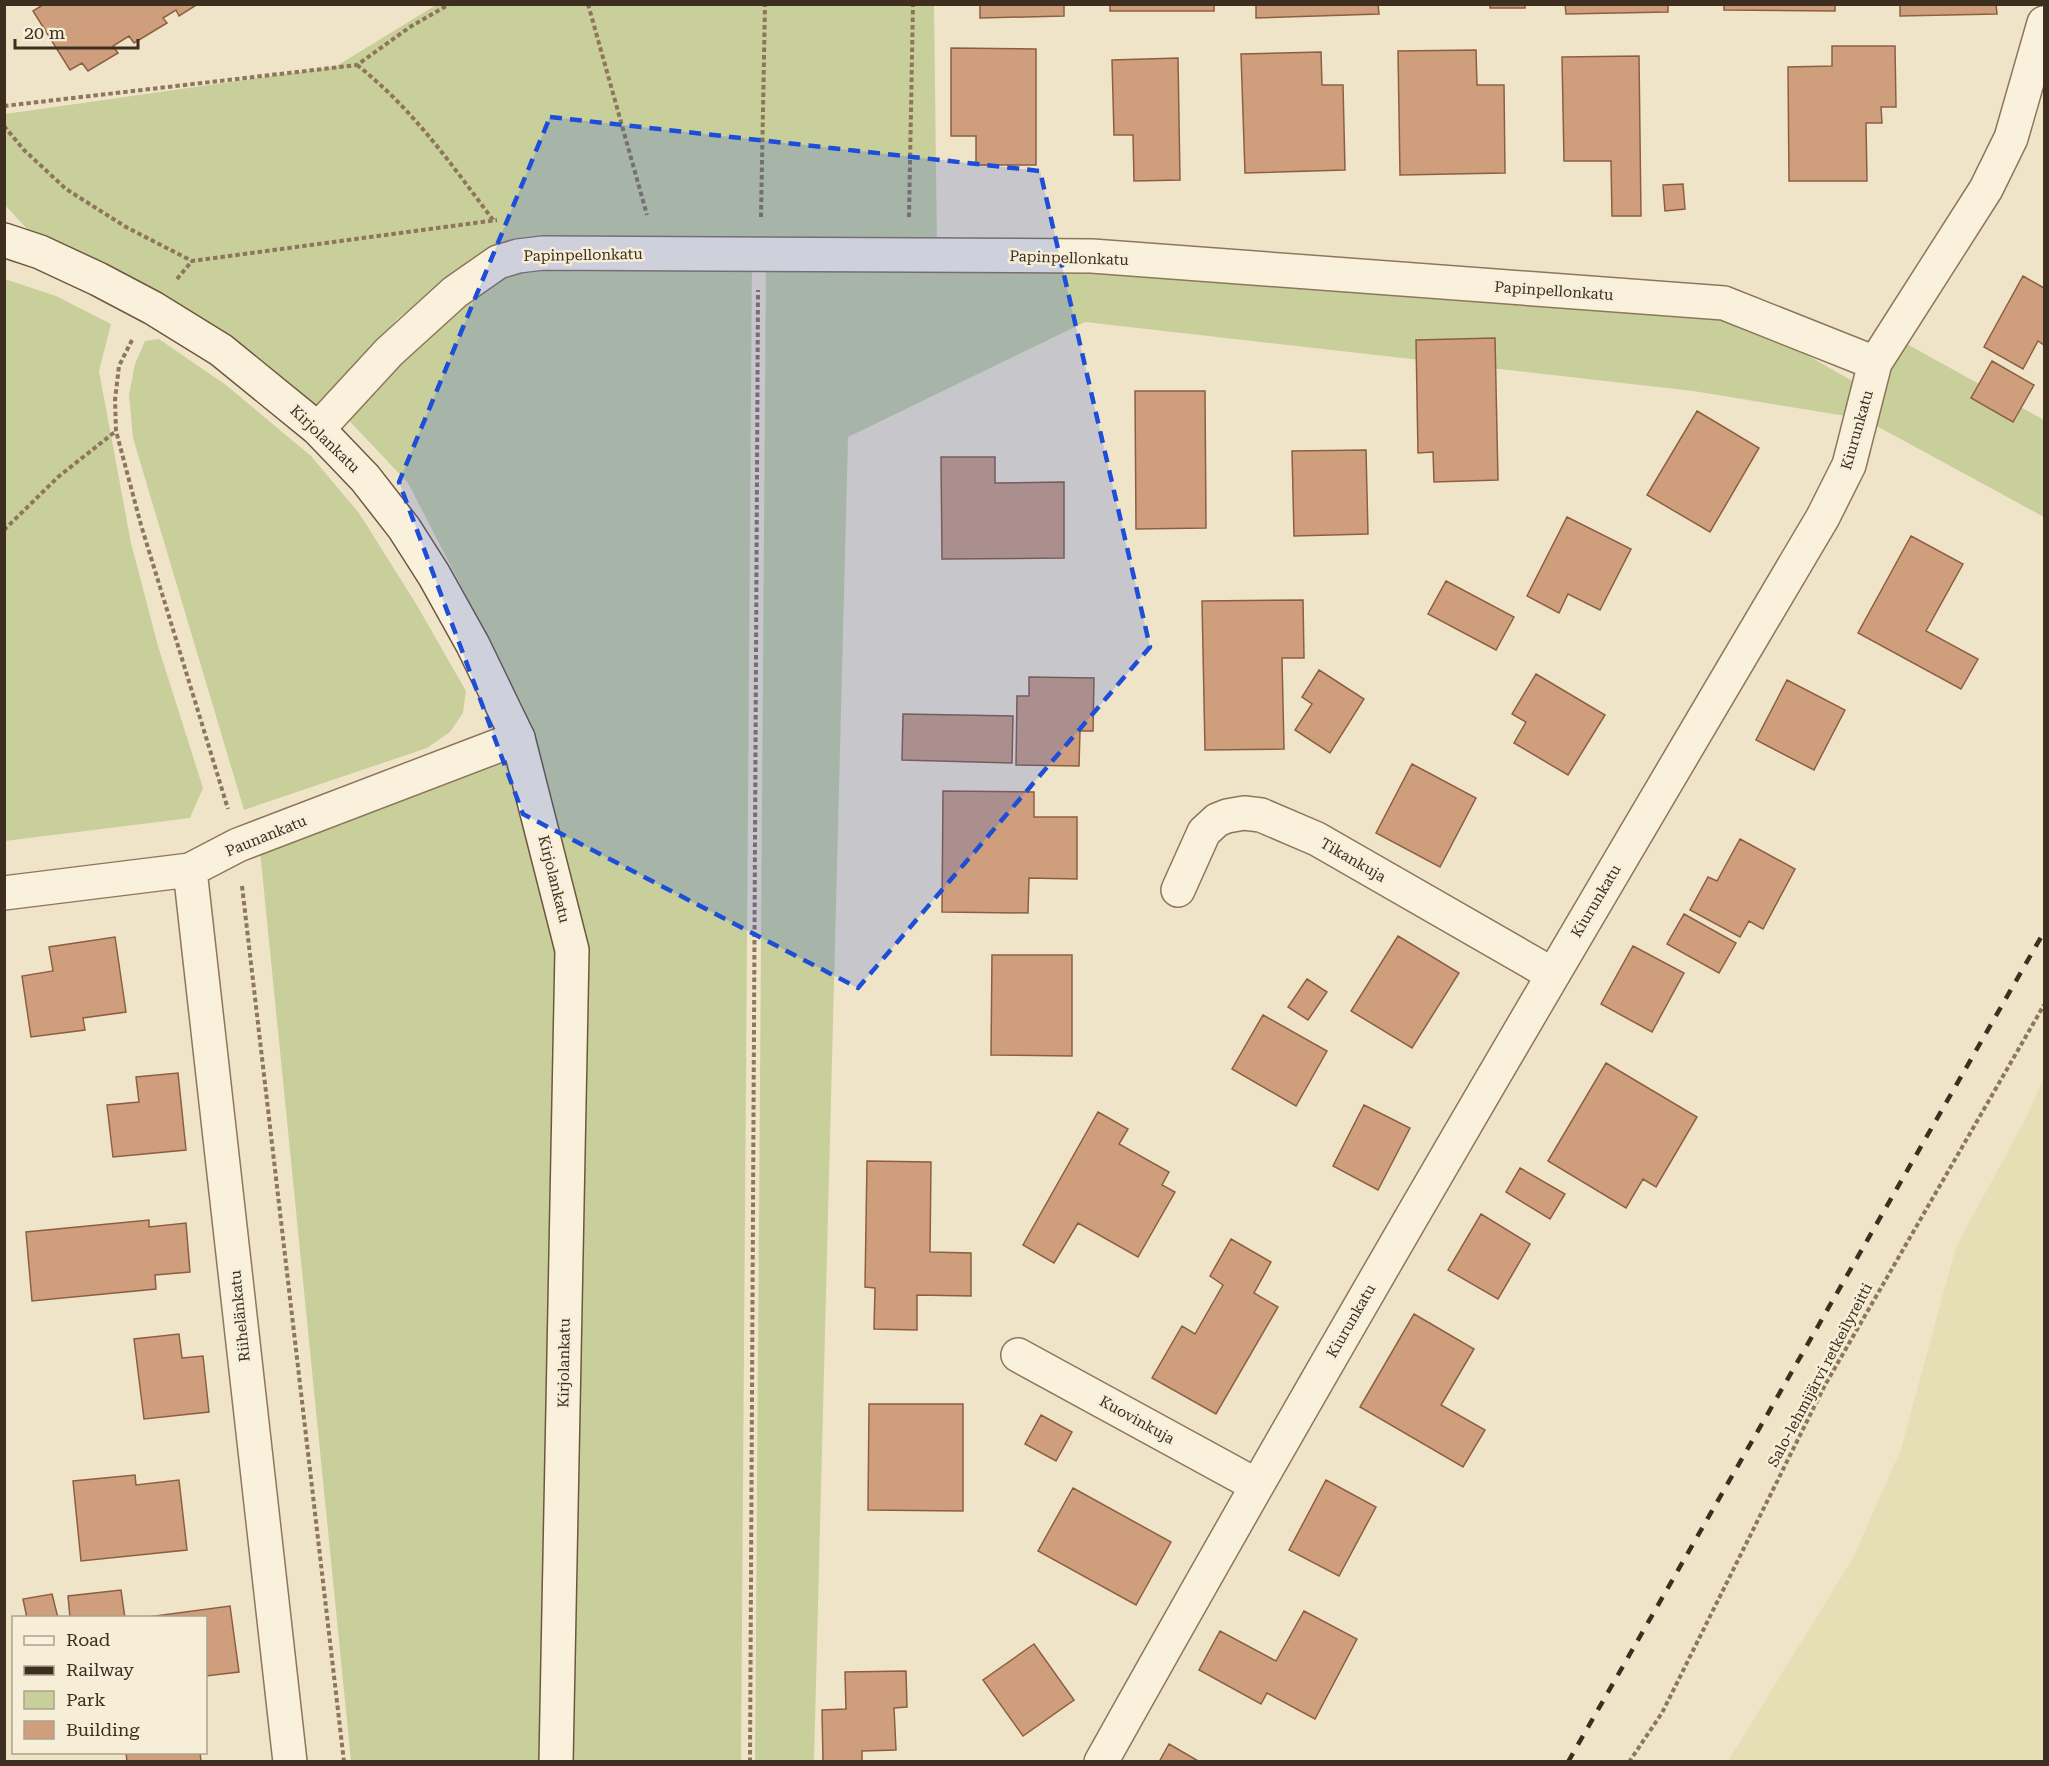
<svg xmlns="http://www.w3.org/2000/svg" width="2049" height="1766" font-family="'Roboto Serif',serif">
<rect width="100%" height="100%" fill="#f0e4c8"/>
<path fill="#e6deb5" d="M2044,1077V1761H1728L1853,1558L1901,1449L1956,1247L2026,1118Z"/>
<path fill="#c9cf9b" d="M436,5H934L937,247L745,248L496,245L397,319L322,420L42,245L5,205V114L335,67Z
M1092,260L1723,307L1863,387L1846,416L1693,391L1085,322L848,437L814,1761L755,1762L766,261Z
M752,261L741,1761H565L579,950L524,708L408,483L341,412L510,264Z
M5,279L56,296L111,324L99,371L131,543L158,646L203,788L190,818L5,841Z
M159,339L226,385L311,456L359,513L415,602L466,691L463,713L450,732L427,748L244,810L133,438L129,395L135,364L145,341Z
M1907,344L2044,420V517L1862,418Z
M507,755L564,951L549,1761H351L260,851Z"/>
<path fill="#cf9f7d" stroke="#8d5f41" stroke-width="1.5" d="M44,4H198L179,16L176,10L163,18L167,23L134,43L129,36L113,46L118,53L88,71L82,63L70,70L33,11Z
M980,4H1064V16L980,18Z
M1110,4H1214V11H1110Z
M1256,4H1378L1379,14L1256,18Z
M1490,4H1525V8H1490Z
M1565,4H1668V12L1566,14Z
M1724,4H1835V11L1724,10Z
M1900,4H1996L1997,14L1900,16Z
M1832,46H1895L1896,107H1881L1882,123H1866L1867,181H1789L1788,67L1832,66Z
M951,48L1036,49V165H976V136H951Z
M1476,50L1477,85H1504L1505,173L1400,175L1398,51Z
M1321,52L1322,85H1343L1345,170L1245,173L1241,54Z
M1639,56L1641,216H1612L1611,161H1564L1562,57Z
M1178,58L1180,180L1134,181L1133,135H1114L1112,60Z
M1683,184L1685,209L1665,211L1663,185Z
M2023,276L2044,288V345L2038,341L2023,369L1984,347Z
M1495,338L1498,480L1434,482L1433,452L1418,453L1416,340Z
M1992,361L2034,385L2013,422L1971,398Z
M1135,391H1205L1206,528L1136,529Z
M1697,411L1759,448L1710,532L1647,495Z
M1366,450L1368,534L1294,536L1292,451Z
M941,457H995V483L1064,482V558L942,559Z
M1567,517L1631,549L1600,610L1568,594L1559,613L1527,596Z
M1911,536L1963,564L1926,631L1978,659L1961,689L1858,633Z
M1446,581L1514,617L1496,650L1428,614Z
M1303,600L1304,658H1282L1284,749L1205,750L1202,601Z
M1319,670L1364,699L1330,753L1295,730L1312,704L1302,697Z
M1536,674L1605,715L1568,775L1514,743L1526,722L1512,714Z
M1029,677L1094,678L1093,731H1080L1079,766L1016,765L1017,696H1029Z
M1787,680L1845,710L1814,770L1756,740Z
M903,714L1013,716L1012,763L902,760Z
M1412,764L1476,798L1440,867L1376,833Z
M943,791L1034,792V817H1077V879L1029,878L1028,913L942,912Z
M1740,839L1795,869L1763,929L1749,921L1740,937L1690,910L1708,877L1717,881Z
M1684,914L1736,943L1719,973L1667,944Z
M1398,936L1459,973L1412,1048L1351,1011Z
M115,937L126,1012L83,1018L85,1030L31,1037L22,976L53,971L49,947Z
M1633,946L1684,973L1652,1032L1601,1004Z
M992,955H1072V1056L991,1055Z
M1307,979L1327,992L1308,1020L1288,1007Z
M1263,1015L1327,1051L1296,1106L1232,1069Z
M1606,1063L1697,1117L1656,1187L1643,1179L1626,1208L1548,1161Z
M178,1073L186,1150L113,1157L107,1105L139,1102L136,1077Z
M1364,1105L1410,1128L1378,1190L1333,1166Z
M1098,1112L1128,1129L1119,1144L1169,1172L1162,1185L1175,1192L1138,1257L1078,1223L1054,1263L1023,1245Z
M867,1161L931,1162L930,1252L971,1253V1296L917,1295V1330L874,1329L875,1288L865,1287Z
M1520,1168L1565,1194L1550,1219L1506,1192Z
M1481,1214L1530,1244L1498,1299L1448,1270Z
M149,1220V1227L186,1223L190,1272L155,1275L156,1289L32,1301L26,1232Z
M1231,1239L1271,1262L1254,1293L1278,1307L1216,1414L1152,1378L1182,1326L1195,1334L1223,1285L1210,1276Z
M1414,1314L1474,1349L1441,1405L1485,1430L1463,1467L1360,1407Z
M179,1334L182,1358L203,1356L209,1412L144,1419L134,1339Z
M869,1404H963V1511L868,1510Z
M1041,1415L1072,1432L1056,1461L1025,1444Z
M135,1475L136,1485L179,1480L187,1550L81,1561L73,1481Z
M1326,1480L1376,1507L1339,1576L1289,1550Z
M1073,1488L1171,1542L1136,1605L1038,1551Z
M121,1590L125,1618H70L68,1596Z
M52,1594L58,1618H27L23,1599Z
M230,1606L239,1672L206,1676V1618H140Z
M1304,1611L1357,1639L1315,1719L1267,1693L1261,1704L1199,1670L1220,1631L1276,1661Z
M1034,1644L1074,1700L1023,1736L983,1680Z
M906,1671L907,1707L894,1708L896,1750L862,1751V1762H823L822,1710L846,1709L845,1672Z
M1169,1744L1200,1762H1159Z
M126,1752H200L201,1762H127Z"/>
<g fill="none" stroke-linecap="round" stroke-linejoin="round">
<g stroke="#8d765c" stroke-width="36">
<path id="minor" d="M318,429L389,352L455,292L498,262L518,256L543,253L1092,256L1724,303L1875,363
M190,870L290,1762
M1178,890L1204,832L1217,820L1227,816L1244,813L1261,815L1317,839L1552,974
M4,893L190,870L238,845L518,738
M1018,1355L1256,1485
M1101,1762C1335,1343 1579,929 1823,517L1849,465L1875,363L1986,189L2011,138L2044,23"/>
</g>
<g stroke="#6f573f" stroke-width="36">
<path id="secondary" d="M4,240L40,252L98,279L153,308L221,350L318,429L365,478L404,528L434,575L473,645L518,738L572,950L556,1762"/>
</g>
<path stroke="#8d765c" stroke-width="4" stroke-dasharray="4.5 3" stroke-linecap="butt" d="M588,4L647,215
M357,65C412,108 452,165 493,220
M4,106L357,65L410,27L450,4
M4,126L24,150L66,189L126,227L192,261L497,220
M761,217L765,4
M909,217L913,4
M177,279L192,261
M132,340L119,366L115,400L116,431L141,525L228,809
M4,530L58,477L116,431
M242,886L344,1762
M750,1762L758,290
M1629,1762L1662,1713L1825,1385L2044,1005"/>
<use href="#minor" stroke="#faf1dc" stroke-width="33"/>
<use href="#secondary" stroke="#faf1dc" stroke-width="33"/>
<path stroke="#3d2e20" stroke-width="4.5" stroke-dasharray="10 10" stroke-linecap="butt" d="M1568,1762L2044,932"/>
</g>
<path fill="#1d4ed8" fill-opacity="0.2" stroke="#1d4ed8" stroke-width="4.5" stroke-dasharray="12 8" stroke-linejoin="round" d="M550,117L1040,171L1150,647L858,988L523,814L399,482Z"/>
<g text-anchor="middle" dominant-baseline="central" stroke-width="5" stroke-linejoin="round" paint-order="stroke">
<g font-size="15" fill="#3d2e20" stroke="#f7eed8">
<text transform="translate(583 255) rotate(-1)">Papinpellonkatu</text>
<text transform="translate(1069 258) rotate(2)">Papinpellonkatu</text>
<text transform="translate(1554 291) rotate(4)">Papinpellonkatu</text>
<text transform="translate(1857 430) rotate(-74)">Kiurunkatu</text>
<text transform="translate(325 439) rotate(44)">Kirjolankatu</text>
<text transform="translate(266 836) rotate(-22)">Paunankatu</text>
<text transform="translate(1353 860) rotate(30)">Tikankuja</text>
<text transform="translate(554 879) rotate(76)">Kirjolankatu</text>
<text transform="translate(1596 901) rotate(-59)">Kiurunkatu</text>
<text transform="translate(240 1316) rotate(-96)">Riihelänkatu</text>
<text transform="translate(1351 1321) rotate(-60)">Kiurunkatu</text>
<text transform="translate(564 1363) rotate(-89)">Kirjolankatu</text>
<text transform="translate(1820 1375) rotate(-62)">Salo-lehmijärvi retkeilyreitti</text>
<text transform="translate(1137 1420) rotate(29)">Kuovinkuja</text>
</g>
</g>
<rect width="2049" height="1766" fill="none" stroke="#3d2e20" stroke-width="12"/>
<rect x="12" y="1616" width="195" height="138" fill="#f7eed8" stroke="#ada18e" stroke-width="1.5"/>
<rect x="24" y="1636" width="30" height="9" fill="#faf1dc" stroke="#ada18e" stroke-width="1.5"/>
<text x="66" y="1646" font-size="18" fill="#3d2e20">Road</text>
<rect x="24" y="1666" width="30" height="9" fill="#3d2e20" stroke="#ada18e" stroke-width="1.5"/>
<text x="66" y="1676" font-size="18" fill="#3d2e20">Railway</text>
<rect x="24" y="1691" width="30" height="18" fill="#c9cf9b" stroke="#ada18e" stroke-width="1.5"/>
<text x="66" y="1706" font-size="18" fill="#3d2e20">Park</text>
<rect x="24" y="1721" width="30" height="18" fill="#cf9f7d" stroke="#ada18e" stroke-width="1.5"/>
<text x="66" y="1736" font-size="18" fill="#3d2e20">Building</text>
<path d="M15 39v9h123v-9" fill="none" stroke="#3d2e20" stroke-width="3"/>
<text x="24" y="39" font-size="18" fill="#3d2e20" stroke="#f7eed8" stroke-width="4.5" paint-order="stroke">20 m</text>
</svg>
